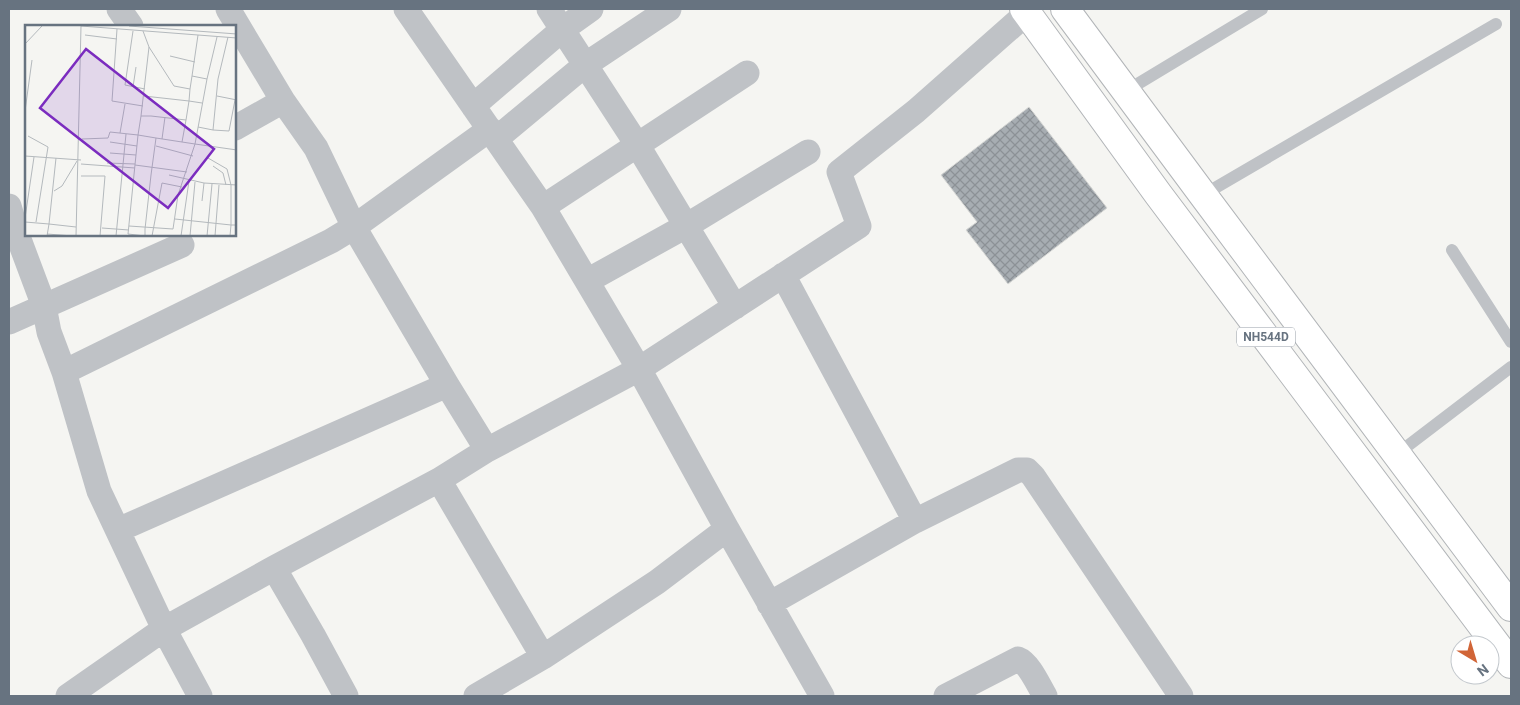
<svg xmlns="http://www.w3.org/2000/svg" width="1520" height="705" font-family="Roboto,sans-serif">
<defs>
<pattern id="building-cross-hatch" width="8" height="8" patternUnits="userSpaceOnUse" patternTransform="scale(1.25)"><rect width="8" height="8" fill="#a7adb2"/><path d="M0 0l8 8M0 8l8-8" fill="none" stroke="#8c9196"/></pattern>
</defs>
<rect width="100%" height="100%" fill="#f5f5f2"/>
<path fill="url(#building-cross-hatch)" stroke="#d6d7d5" d="M1029,107L1107,208L1008,284L966,230L977,222L941,175Z"/>
<g fill="none" stroke-linecap="round" stroke-linejoin="round">
<g stroke="#b2b5b8" stroke-width="30">
<path id="highway" d="M1024,9L1158,194L1511,664
M1065,9L1203,195L1511,607"/>
</g>
<path stroke="#bfc2c6" stroke-width="12" d="M1126,91L1262,9
M1203,195L1496,24
M1452,250L1511,342
M1397,454L1511,367"/>
<path stroke="#bfc2c6" stroke-width="25" d="M119,9L131,26
M228,9L283,101L316,148L354,227L447,385L487,450L639,369L543,207L406,9
M549,9L638,146L735,307
M473,106L563,29L591,9
M235,128L283,101
M496,139L585,65L669,9
M9,206L17,234L44,306L49,332L64,372L99,491L164,629L274,568L439,480L487,450
M543,207L747,73
M783,275L915,521
M587,281L686,226L808,152
M9,322L182,245
M64,372L331,241L354,227L490,129
M439,480L543,657
M727,529L822,696
M118,530L447,385
M274,568L313,635L346,696
M769,604L915,521L1018,470H1027L1033,476L1181,696
M68,696L164,629L200,696
M476,696L543,657L657,582L727,529L639,369L859,226L839,172L916,111L1027,13
M946,696L1018,659C1029,663 1039,686 1045,696"/>
<use href="#highway" stroke="#fff" stroke-width="28"/>
</g>
<g text-anchor="middle" dominant-baseline="central" stroke-width="5" stroke-linejoin="round" paint-order="stroke">
<rect fill="#fff" stroke="#959da6" stroke-width="1" x="1237" y="327.5" width="58" height="19" rx="4"/>
<g font-size="12" font-weight="bold" fill="#677380">
<text x="1266" y="337">NH544D</text>
</g>
</g>
<g transform="translate(25 25)">
<rect width="211" height="211" fill="#f5f5f2"/>
<path fill="none" stroke="#b4b9bd" stroke-width="1" d="M56,1L212,13M104,1L212,9M92,4L87,76L118,81M108,6L100,60L120,64M60,10L92,14M0,19L17,1M124,22L149,61L165,64L167,51L182,54L192,12M145,31L170,37M167,51L173,10M182,54L170,119L212,125M108,62L111,42M119,71L164,76L165,64M192,71L212,75M0,86L7,35M116,91L124,22L118,6M161,95L164,76L177,78M173,102L188,105L193,54L203,12M188,105L204,106L210,75M95,108L100,79M3,111L23,122L11,197M57,114L83,113L85,107L113,110L116,91H126L161,95L157,117M137,114L140,92M85,117L112,121M131,121L168,131M85,128L111,130M0,131L56,135M31,133L24,199L51,202M183,133L202,144L206,160V200H212M82,138L110,139M56,139L110,143M110,140L162,147M188,141L198,148L201,160M144,150L179,158L212,160M56,151H80L75,211M29,166L37,161L52,136M177,176L179,158M0,193L9,132M150,194L206,200L205,211M0,197L24,199L22,211M104,201L148,204L153,170L170,119L131,113M77,203L104,205M22,209L48,211M51,211L56,1M91,211L101,109M120,211V204L126,150L131,113L113,110L103,209L120,211H121M127,211L137,158L157,162M156,211L164,156M165,211L170,157M182,211L187,159M190,211L194,160"/>
<path fill="#7b2cbf" fill-opacity="0.15" stroke="#7b2cbf" stroke-width="2.5" d="M61,24L189,124L143,183L15,83Z"/>
<rect width="211" height="211" fill="none" stroke="#677380" stroke-width="2.5"/>
</g>
<rect width="1520" height="705" fill="none" stroke="#677380" stroke-width="20"/>
<g transform="translate(1475 660) rotate(142)"><circle r="24" fill="#ffffff" stroke="#c2c7cc"/>
<path d="M0-4L9 19L0 12L-9 19Z" fill="#d16537"/>
<text y="-8" font-size="14" font-weight="bold" text-anchor="middle" fill="#677380">N</text>
</g>
</svg>
